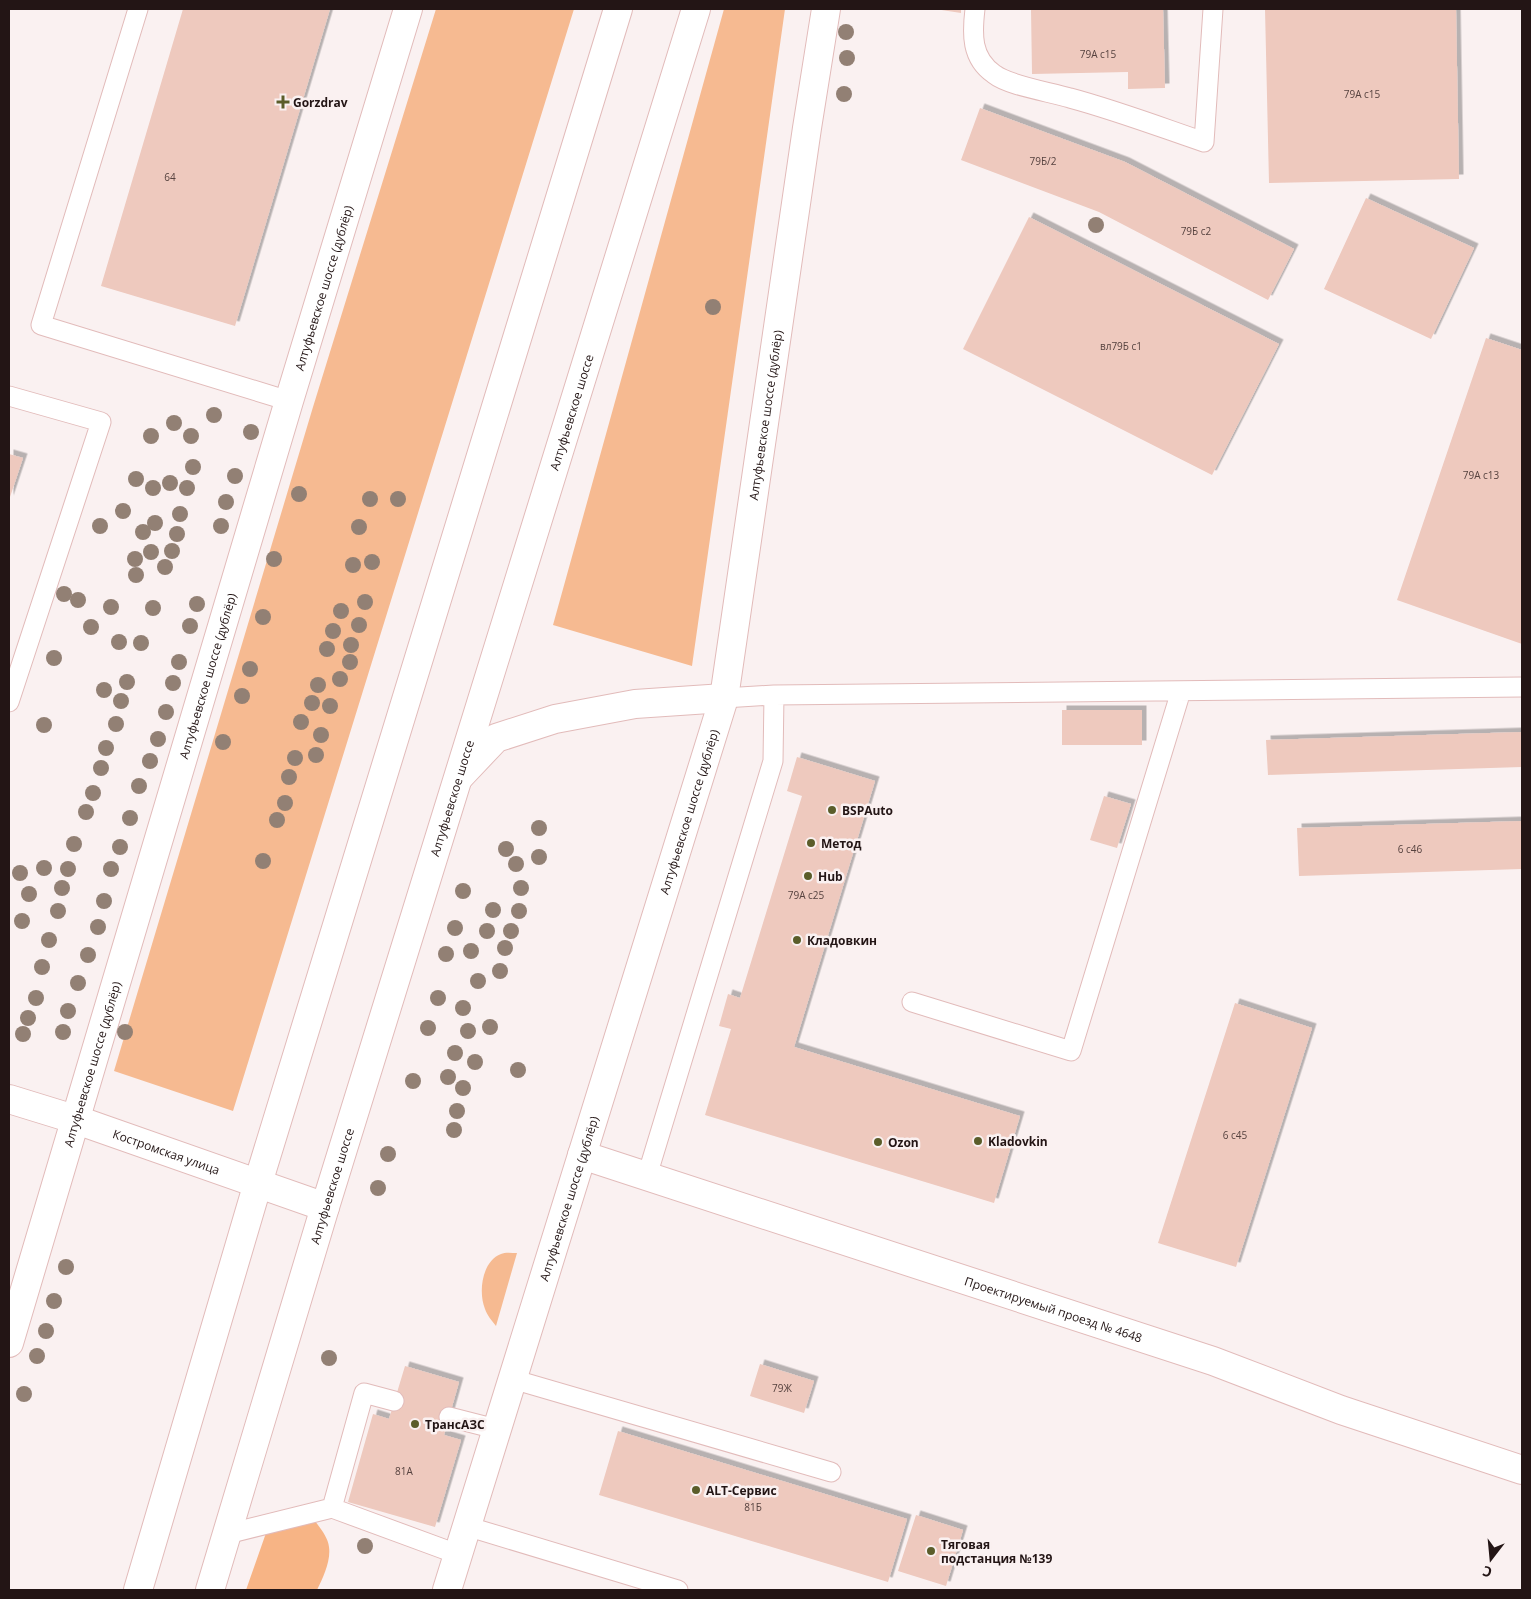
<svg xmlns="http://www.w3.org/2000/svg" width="1531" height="1599" font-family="'Open Sans',sans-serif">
<defs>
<filter id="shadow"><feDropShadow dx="4.5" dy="-4.5" stdDeviation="0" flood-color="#0004"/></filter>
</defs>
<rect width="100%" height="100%" fill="#faf1f1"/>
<path fill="#f6ba91" d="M436,9H574L233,1111L114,1071L313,407Z
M724,9H785L692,666L553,625Z
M517,1253L496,1326C492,1321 487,1315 485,1309C478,1292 482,1261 501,1254C505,1252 512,1253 517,1253Z"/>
<path fill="#f7b485" d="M311,1516C317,1524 328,1536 329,1547C331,1561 323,1578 317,1590H246L266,1533Z"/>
<path fill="#eec9be" filter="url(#shadow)" d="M183,9H330L235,326L101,286Z
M935,9H961V13Z
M1031,9H1163L1165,88L1128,89V72L1032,74Z
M1265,9H1456L1459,179L1269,183Z
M980,108L1125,162L1294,249L1268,300L1099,212L961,160Z
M1366,198L1474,248L1431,339L1324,289Z
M1029,217L1279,344L1212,475L963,349Z
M1486,338L1522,350V644L1397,600Z
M9,454L23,458L9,500Z
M1062,710H1142V745H1062Z
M1522,732V767L1268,775L1266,740Z
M797,757L875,781L794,1047L1020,1116L994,1203L705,1115L731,1029L719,1026L728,994L740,998L802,796L787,791Z
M1104,796L1131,804L1117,848L1090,840Z
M1522,821V869L1299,876L1297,828Z
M1235,1003L1312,1028L1236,1267L1158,1243Z
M760,1364L814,1381L804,1413L750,1396Z
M405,1366L459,1382L444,1435L461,1440L435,1527L348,1502L373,1414L389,1419Z
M618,1431L907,1519L888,1582L599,1495Z
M916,1515L963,1530L946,1586L898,1571Z"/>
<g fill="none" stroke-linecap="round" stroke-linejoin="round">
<g stroke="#e2bbba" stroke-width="21">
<path id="service" d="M138,9L41,325L289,401
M975,9C972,34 971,58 994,74C1009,86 1051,92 1070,98C1115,110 1160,127 1204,142L1213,9
M9,396L101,422L9,702
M724,698L774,695L1522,687
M912,1002L1071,1051L1181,691
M647,1176L773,761L774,695
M512,1379L831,1472
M449,1417L496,1429
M332,1508L457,1554
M466,1526L678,1590
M227,1534L332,1508L364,1393L394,1401"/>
</g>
<g stroke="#e2bbba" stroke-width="30">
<g id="minor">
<path d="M460,776L496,738L555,719L635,704L724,698"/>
<path id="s1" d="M582,1155L1213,1361L1341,1410L1522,1470"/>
</g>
</g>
<g stroke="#e2bbba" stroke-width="30">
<g id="tertiary">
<path id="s2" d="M9,1099L74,1119L325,1207"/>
<path id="s3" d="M447,1590L724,698L807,128L826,9"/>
</g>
</g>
<g stroke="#e2bbba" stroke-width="30">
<g id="secondary">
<path id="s4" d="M9,1343L289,401L408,9"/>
</g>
</g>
<g stroke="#e2bbba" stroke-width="30">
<g id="primary">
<path d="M138,1590L258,1183L618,9"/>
<path id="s5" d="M210,1590L325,1207L696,9"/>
</g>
</g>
<use href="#service" stroke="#fff" stroke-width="19"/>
<use href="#minor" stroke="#fff" stroke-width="28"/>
<use href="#tertiary" stroke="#fff" stroke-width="28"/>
<use href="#secondary" stroke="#fff" stroke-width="28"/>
<use href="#primary" stroke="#fff" stroke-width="28"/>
</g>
<g fill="#928074">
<circle cx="846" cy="32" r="8"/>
<circle cx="847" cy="58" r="8"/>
<circle cx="844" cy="94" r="8"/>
<circle cx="1096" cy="225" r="8"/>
<circle cx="713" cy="307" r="8"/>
<circle cx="214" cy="415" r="8"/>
<circle cx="174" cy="423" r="8"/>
<circle cx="251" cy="432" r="8"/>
<circle cx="151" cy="436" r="8"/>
<circle cx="191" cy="436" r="8"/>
<circle cx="193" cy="467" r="8"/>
<circle cx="235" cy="476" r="8"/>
<circle cx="136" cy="479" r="8"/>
<circle cx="170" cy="483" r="8"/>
<circle cx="153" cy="488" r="8"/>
<circle cx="187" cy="488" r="8"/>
<circle cx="299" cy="494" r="8"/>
<circle cx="370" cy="499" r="8"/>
<circle cx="398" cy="499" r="8"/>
<circle cx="226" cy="502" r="8"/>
<circle cx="123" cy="511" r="8"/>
<circle cx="180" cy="514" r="8"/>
<circle cx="155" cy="523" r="8"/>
<circle cx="100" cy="526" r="8"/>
<circle cx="221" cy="526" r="8"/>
<circle cx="359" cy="527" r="8"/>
<circle cx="143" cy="532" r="8"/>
<circle cx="177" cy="534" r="8"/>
<circle cx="172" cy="551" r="8"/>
<circle cx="151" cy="552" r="8"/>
<circle cx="135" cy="559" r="8"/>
<circle cx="274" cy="559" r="8"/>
<circle cx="372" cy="562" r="8"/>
<circle cx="353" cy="565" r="8"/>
<circle cx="165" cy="567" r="8"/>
<circle cx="136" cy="575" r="8"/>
<circle cx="64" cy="594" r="8"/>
<circle cx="78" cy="600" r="8"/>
<circle cx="365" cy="602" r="8"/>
<circle cx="197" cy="604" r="8"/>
<circle cx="111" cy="607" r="8"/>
<circle cx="153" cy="608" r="8"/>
<circle cx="341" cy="611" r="8"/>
<circle cx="263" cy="617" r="8"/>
<circle cx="359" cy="625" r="8"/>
<circle cx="190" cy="626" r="8"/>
<circle cx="91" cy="627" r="8"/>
<circle cx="333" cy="631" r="8"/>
<circle cx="119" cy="642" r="8"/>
<circle cx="141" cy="643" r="8"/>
<circle cx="351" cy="645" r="8"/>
<circle cx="327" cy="649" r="8"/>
<circle cx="54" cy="658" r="8"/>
<circle cx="179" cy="662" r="8"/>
<circle cx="350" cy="662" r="8"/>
<circle cx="250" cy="669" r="8"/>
<circle cx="340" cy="679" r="8"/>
<circle cx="127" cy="682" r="8"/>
<circle cx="173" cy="683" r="8"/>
<circle cx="318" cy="685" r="8"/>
<circle cx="104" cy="690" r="8"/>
<circle cx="242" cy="696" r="8"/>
<circle cx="121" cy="701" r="8"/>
<circle cx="312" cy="703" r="8"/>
<circle cx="330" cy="706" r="8"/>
<circle cx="166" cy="712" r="8"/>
<circle cx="301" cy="722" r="8"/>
<circle cx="116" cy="724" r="8"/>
<circle cx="44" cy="725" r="8"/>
<circle cx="321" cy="735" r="8"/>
<circle cx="158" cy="739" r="8"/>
<circle cx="223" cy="742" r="8"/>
<circle cx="106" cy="748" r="8"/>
<circle cx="316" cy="755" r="8"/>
<circle cx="295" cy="758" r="8"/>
<circle cx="150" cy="761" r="8"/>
<circle cx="101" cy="768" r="8"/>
<circle cx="289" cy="777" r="8"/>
<circle cx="139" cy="786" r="8"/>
<circle cx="93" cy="793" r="8"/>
<circle cx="285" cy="803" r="8"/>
<circle cx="86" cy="812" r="8"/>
<circle cx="130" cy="818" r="8"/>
<circle cx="277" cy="820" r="8"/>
<circle cx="539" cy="828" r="8"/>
<circle cx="74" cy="844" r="8"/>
<circle cx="120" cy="847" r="8"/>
<circle cx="506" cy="849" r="8"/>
<circle cx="539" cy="857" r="8"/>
<circle cx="263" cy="861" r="8"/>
<circle cx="516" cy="864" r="8"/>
<circle cx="44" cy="868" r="8"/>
<circle cx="68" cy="869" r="8"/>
<circle cx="111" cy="869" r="8"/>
<circle cx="20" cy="873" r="8"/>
<circle cx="62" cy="888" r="8"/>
<circle cx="521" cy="888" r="8"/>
<circle cx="463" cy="891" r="8"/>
<circle cx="29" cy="894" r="8"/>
<circle cx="104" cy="901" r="8"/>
<circle cx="493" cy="910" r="8"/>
<circle cx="58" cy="911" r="8"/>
<circle cx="519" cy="911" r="8"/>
<circle cx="22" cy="921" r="8"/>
<circle cx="98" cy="927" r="8"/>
<circle cx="455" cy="928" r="8"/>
<circle cx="487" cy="931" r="8"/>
<circle cx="511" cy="931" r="8"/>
<circle cx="49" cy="940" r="8"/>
<circle cx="505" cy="948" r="8"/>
<circle cx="471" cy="951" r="8"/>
<circle cx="446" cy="954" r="8"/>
<circle cx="88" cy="955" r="8"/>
<circle cx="42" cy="967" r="8"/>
<circle cx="500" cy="971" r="8"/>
<circle cx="478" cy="981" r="8"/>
<circle cx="78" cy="983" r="8"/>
<circle cx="36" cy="998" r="8"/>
<circle cx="438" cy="998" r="8"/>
<circle cx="463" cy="1008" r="8"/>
<circle cx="68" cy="1011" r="8"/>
<circle cx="28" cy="1018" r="8"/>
<circle cx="490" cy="1027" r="8"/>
<circle cx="428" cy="1028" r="8"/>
<circle cx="468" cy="1031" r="8"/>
<circle cx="63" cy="1032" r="8"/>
<circle cx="125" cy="1032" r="8"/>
<circle cx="23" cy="1034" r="8"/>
<circle cx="455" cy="1053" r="8"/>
<circle cx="475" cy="1062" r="8"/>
<circle cx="518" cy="1070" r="8"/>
<circle cx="448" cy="1077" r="8"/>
<circle cx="413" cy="1081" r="8"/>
<circle cx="463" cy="1088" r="8"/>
<circle cx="457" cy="1111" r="8"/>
<circle cx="454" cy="1130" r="8"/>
<circle cx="388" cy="1154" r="8"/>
<circle cx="378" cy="1188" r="8"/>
<circle cx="66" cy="1267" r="8"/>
<circle cx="54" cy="1301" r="8"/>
<circle cx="46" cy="1331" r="8"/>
<circle cx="37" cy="1356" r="8"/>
<circle cx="329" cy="1358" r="8"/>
<circle cx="24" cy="1394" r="8"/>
<circle cx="365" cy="1546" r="8"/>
</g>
<g fill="#5b5d2a" stroke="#faf1f1" stroke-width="2">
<path d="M280.5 94.5h5v5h5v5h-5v5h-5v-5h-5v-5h5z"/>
<circle cx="832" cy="810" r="5"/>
<circle cx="811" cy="843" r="5"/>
<circle cx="808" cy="876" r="5"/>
<circle cx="797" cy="940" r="5"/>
<circle cx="978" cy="1141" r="5"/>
<circle cx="878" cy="1142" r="5"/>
<circle cx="415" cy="1424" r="5"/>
<circle cx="696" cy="1490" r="5"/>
<circle cx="931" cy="1551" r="5"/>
</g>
<g text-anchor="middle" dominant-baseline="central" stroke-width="5" stroke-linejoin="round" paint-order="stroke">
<g font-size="10" fill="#56423f">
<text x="1098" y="54">79А с15</text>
<text x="1362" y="94">79А с15</text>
<text x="1043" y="161">79Б/2</text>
<text x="170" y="177">64</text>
<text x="1196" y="231">79Б с2</text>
<text x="1121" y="346">вл79Б с1</text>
<text x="1481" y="475">79A c13</text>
<text x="1410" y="849">6 с46</text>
<text x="806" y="895">79А с25</text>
<text x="1235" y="1135">6 с45</text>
<text x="782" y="1388">79Ж</text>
<text x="404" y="1471">81А</text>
<text x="753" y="1507">81Б</text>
</g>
<g font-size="12" font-weight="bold" fill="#231515" stroke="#faf1f1" text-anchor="start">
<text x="293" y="102">Gorzdrav</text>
<text x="842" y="810">BSPAuto</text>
<text x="821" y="843">Метод</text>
<text x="818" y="876">Hub</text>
<text x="807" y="940">Кладовкин</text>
<text x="988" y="1141">Kladovkin</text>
<text x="888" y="1142">Ozon</text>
<text x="425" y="1424">ТрансАЗС</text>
<text x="706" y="1490">ALT-Сервис</text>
<text x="941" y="1544">Тяговая<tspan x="941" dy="14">подстанция №139</tspan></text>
</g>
<g font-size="12" fill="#231515" stroke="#faf1f1">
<text stroke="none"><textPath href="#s4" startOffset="1101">Алтуфьевское шоссе (дублёр)</textPath></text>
<text stroke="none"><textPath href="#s5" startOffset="1232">Алтуфьевское шоссе</textPath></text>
<text stroke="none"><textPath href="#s3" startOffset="1220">Алтуфьевское шоссе (дублёр)</textPath></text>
<text stroke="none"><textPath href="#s4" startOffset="696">Алтуфьевское шоссе (дублёр)</textPath></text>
<text stroke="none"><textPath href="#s5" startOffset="828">Алтуфьевское шоссе</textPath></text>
<text stroke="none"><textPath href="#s3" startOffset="815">Алтуфьевское шоссе (дублёр)</textPath></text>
<text stroke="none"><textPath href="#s4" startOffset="291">Алтуфьевское шоссе (дублёр)</textPath></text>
<text stroke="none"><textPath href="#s2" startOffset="166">Костромская улица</textPath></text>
<text stroke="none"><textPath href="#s5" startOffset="422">Алтуфьевское шоссе</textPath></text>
<text stroke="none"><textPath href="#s3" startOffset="410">Алтуфьевское шоссе (дублёр)</textPath></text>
<text stroke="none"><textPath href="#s1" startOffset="496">Проектируемый проезд № 4648</textPath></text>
</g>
</g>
<rect width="1531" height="1599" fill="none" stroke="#231515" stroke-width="20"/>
<g transform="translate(1491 1559) rotate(196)" stroke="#faf1f1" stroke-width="4" paint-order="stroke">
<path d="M0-4L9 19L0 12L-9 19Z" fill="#231515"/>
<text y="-8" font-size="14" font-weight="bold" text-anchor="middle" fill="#231515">С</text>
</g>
</svg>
